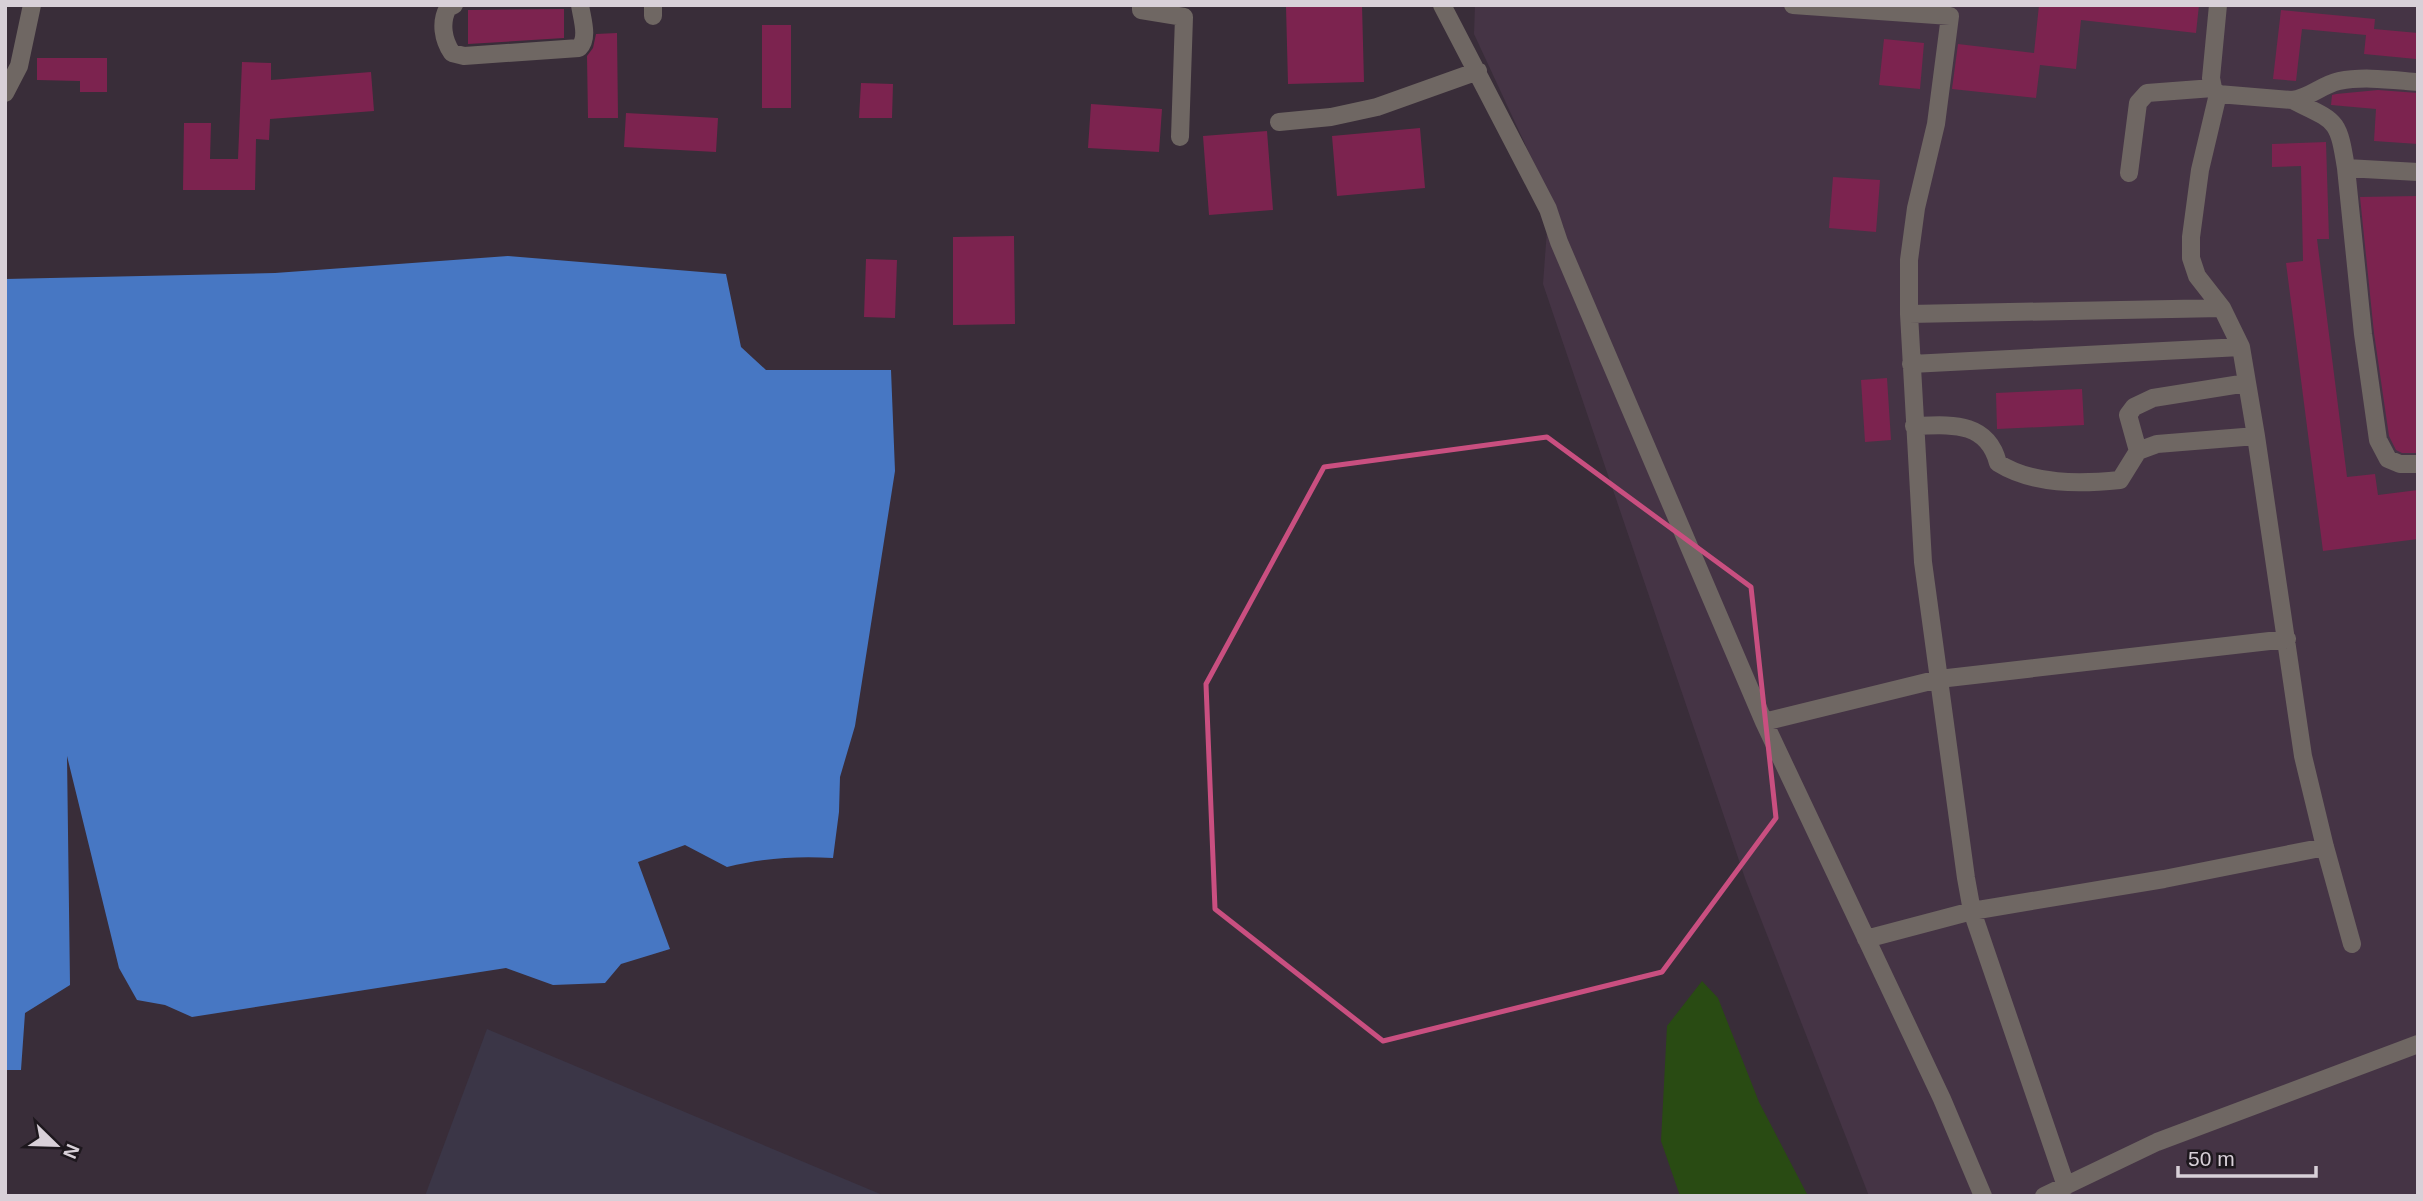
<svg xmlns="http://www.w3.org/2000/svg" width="2423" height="1201" font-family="Helvetica,sans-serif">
<rect width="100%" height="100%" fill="#392d39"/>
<path fill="#453445" d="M1475,5H2418V1196H1869L1746,881L1543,284L1547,230L1564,228L1474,34Z"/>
<path fill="#3b3647" d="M487,1029L885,1196H425Z"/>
<path fill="#294b13" d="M1702,981L1718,998L1759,1102L1808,1196H1680L1661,1141L1667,1026Z"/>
<path fill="#4777c3" d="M508,256L726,274L741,347L766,370H891L895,471L855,726L840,777L839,812L833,858C796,856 763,858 727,867L685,845L638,862L670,949L621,964L605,983L553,985L506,968L192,1017L165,1005L137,1000L119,968L67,756L70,985L25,1013L21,1070H5V279L275,273Z"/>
<path fill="#7c234f" d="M1362,5L1364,82L1288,84L1286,6Z
M2039,5H2199L2196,33L2081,20L2076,69L2040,65L2036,98L1952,89L1958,44L2034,53Z
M564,9V38L468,44V10Z
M2281,10L2375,19L2374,29L2418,33L2416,59L2364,54L2366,35L2302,29L2296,81L2273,79Z
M762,25H791V108H762Z
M617,33L618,118H588L587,56L593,48L596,34Z
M1884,39L1924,43L1920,89L1879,85Z
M37,58H107V92H80V81L37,80Z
M242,62L271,63V80L371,72L374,111L270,119L269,140L256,139L255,190H183L184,123H211L210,159H238Z
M861,83L893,84L892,118H859Z
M2378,90L2418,93V144L2374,141L2376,109L2331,105L2332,95L2336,94Z
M1091,104L1162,109L1159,152L1088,148Z
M626,113L718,118L716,152L624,147Z
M1420,128L1425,188L1337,196L1332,136Z
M1267,131L1273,210L1209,215L1203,136Z
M2326,142L2329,239H2317L2347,477L2375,474L2378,495L2418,490V539L2323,551L2286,263L2303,261L2301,166L2272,167V144Z
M1833,177L1880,180L1876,232L1829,228Z
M2418,196V453H2402L2396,450L2389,436L2374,333L2360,197Z
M1014,236L1015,324L953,325V237Z
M866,259L897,260L895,318L864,317Z
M1887,378L1891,440L1865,442L1861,380Z
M2082,389L2084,425L1997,429L1996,393Z"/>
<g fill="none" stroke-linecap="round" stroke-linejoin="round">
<path stroke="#6f6763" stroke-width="18" d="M454,5L448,8C440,22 443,40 452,53L464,56L579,48C589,38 582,19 580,5
M653,5V16
M1141,5V10L1184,17L1180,137
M1442,5L1548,209L1559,242L1764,722L1942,1099L1983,1196
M1793,5L1950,16L1936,124L1916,208L1909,260V314L2222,308
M2218,5L2211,78L2213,88L2218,94L2292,100C2310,98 2321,85 2339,81C2364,76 2392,80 2418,82
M5,93L19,66L32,5
M2218,94L2200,170L2191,237V258L2197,276L2222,308L2241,347L2256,436
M2292,100C2337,122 2338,118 2346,168L2418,172
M1279,122L1331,117L1377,107L1478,71
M2346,168L2363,334L2378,440L2388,459L2400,464H2418
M2129,173L2138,103L2147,93L2213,88
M1909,314L1923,562L1966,878L1972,911L2066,1186
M1911,364L2241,347
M1914,426C1949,425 1987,420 1998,463C2033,485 2080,484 2120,480L2138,451L2157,444L2256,436L2303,756L2325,847L2352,944
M2138,451L2128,415L2134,407L2153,398L2247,383
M1764,722L1939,679L2287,639
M1866,939L1972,911L2164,879L2325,847
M2044,1196L2157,1142L2418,1044"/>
</g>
<path fill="none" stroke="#c94f80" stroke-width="5" stroke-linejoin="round" d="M1547,437L1751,587L1776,818L1662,972L1383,1041L1215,909L1206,684L1324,467Z"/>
<rect width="2423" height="1201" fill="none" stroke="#d8d0d8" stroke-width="14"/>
<g transform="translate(56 1145) rotate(113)" stroke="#1d171d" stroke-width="5" paint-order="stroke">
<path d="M0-5L12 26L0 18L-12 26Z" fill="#d8d0d8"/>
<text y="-10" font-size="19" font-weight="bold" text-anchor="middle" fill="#d8d0d8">N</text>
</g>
<path d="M2178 1166v10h138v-10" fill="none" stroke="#d8d0d8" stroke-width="3.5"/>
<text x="2188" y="1166" font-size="21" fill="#d8d0d8" stroke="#1d171d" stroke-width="5" paint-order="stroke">50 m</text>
</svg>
